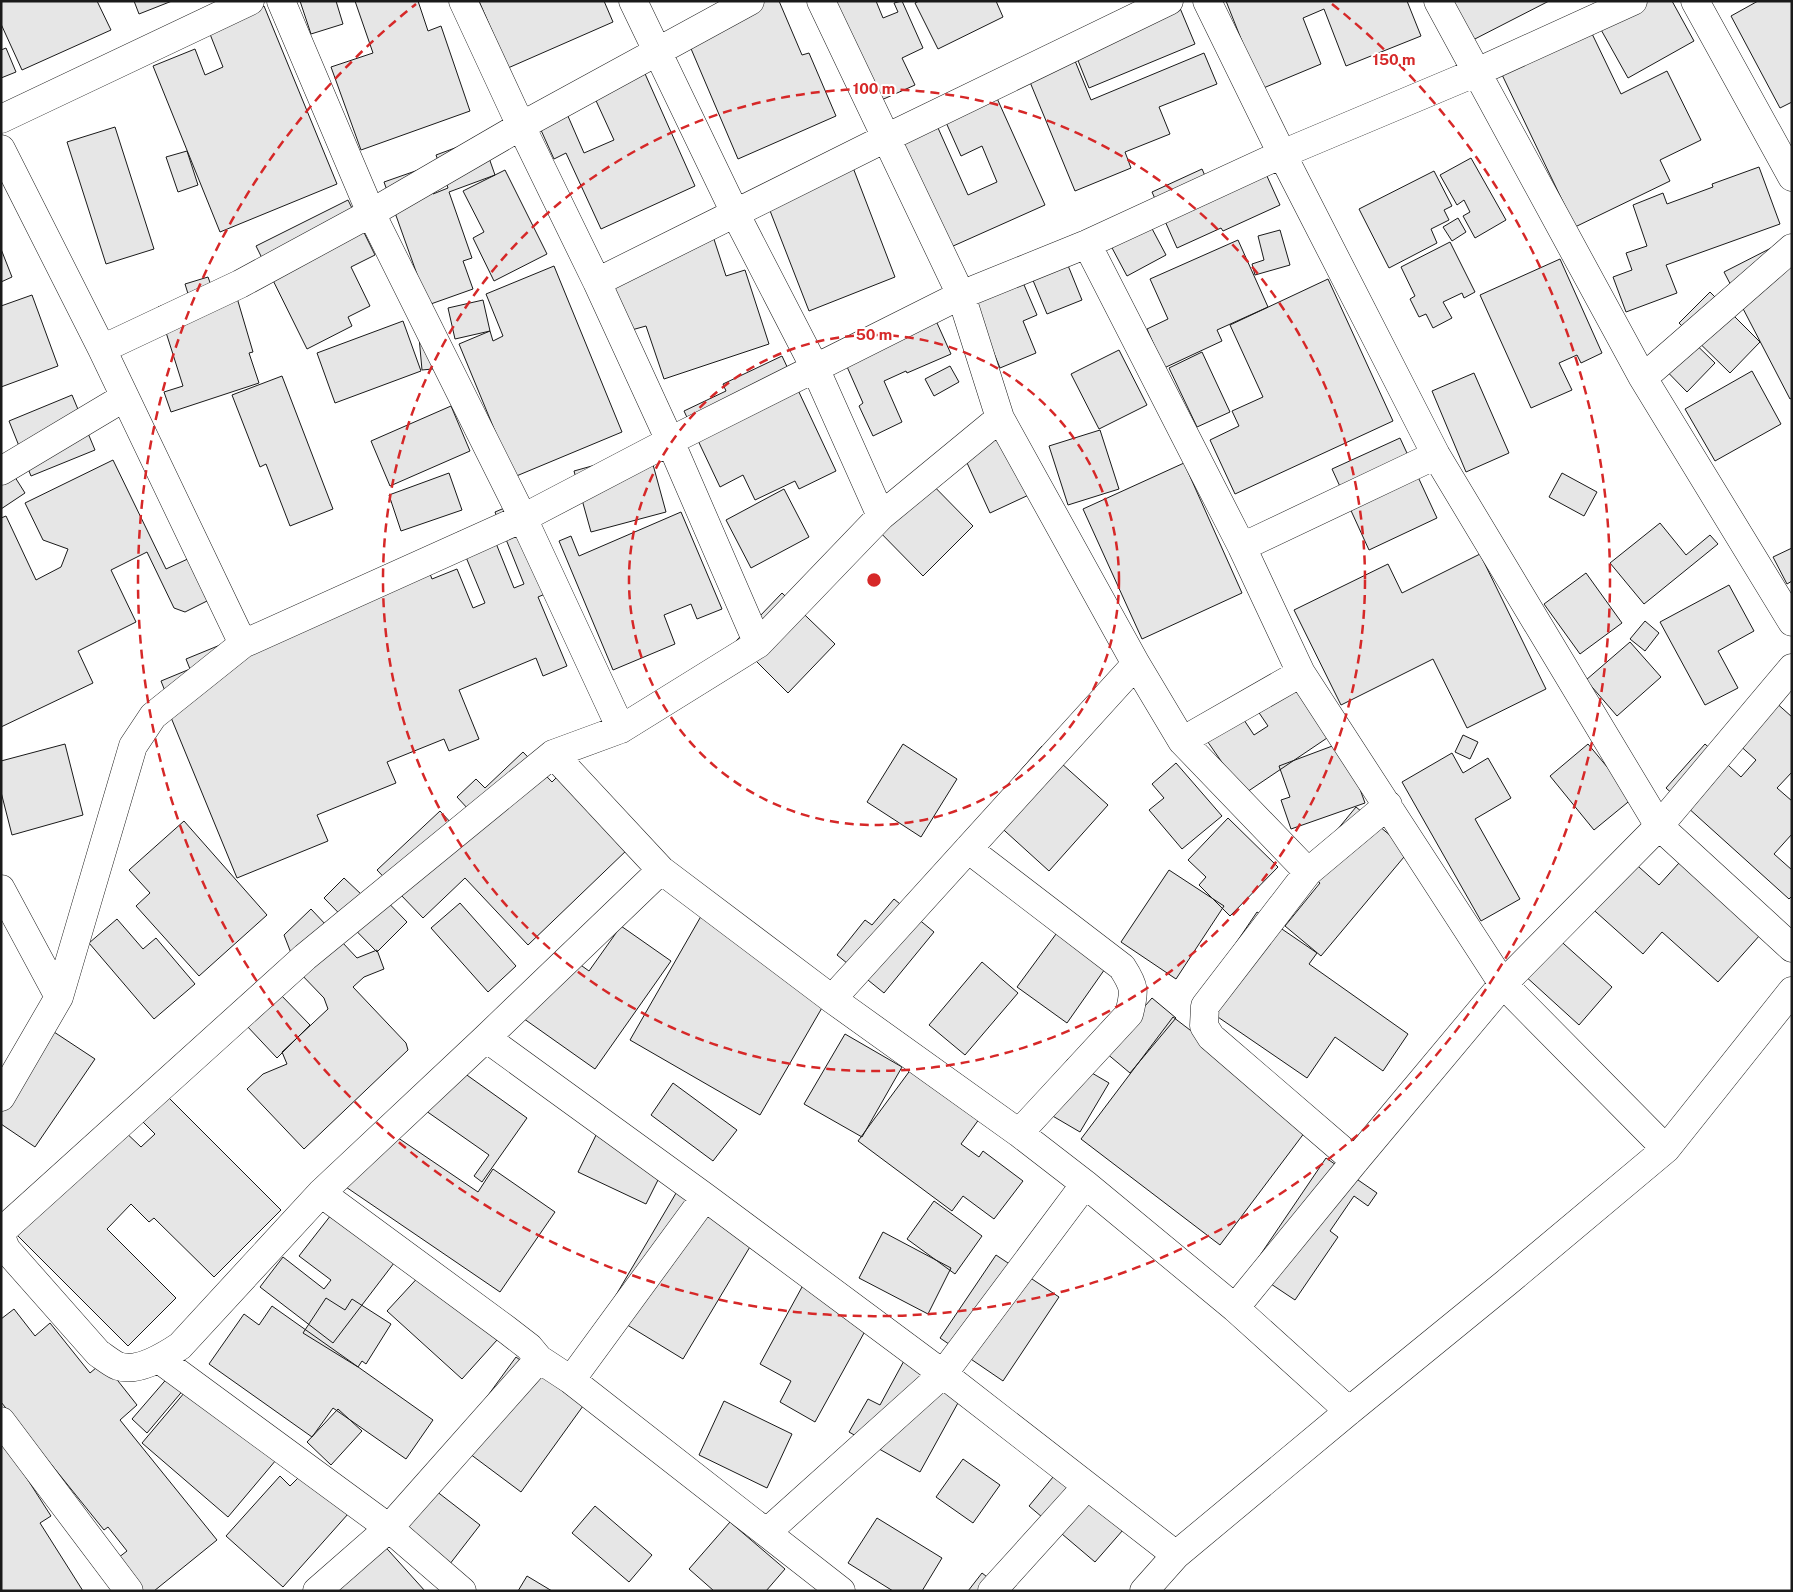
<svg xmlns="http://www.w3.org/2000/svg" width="1793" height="1592" font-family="'Public Sans',sans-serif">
<rect width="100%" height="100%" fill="#fff"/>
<path fill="#e6e6e6" stroke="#1a1a1a" d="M1,1H97L111,30L22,70L1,24Z
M134,1H172L139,14Z
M300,1H336L343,24L311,34Z
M355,1H418L428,31L441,26L470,111L361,150L331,67L373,53Z
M479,1H604L613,22L508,68Z
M749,1H779L802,55L809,53L836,116L738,159L689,44Z
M822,1H876L883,18L898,12L894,3L902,1L923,48L902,58L915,85L868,106Z
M919,1H996L1003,17L938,49L915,3Z
M1177,1L1195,44L1089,88L1069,38Z
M1226,1H1407L1421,36L1346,66L1324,9L1303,18L1321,64L1261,89Z
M1448,1H1549L1469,42Z
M1606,1H1672L1694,41L1628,78L1590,10Z
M1758,1H1792V102L1780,108L1731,16Z
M264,6L337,184L220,232L153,66L195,49L205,75L223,67L208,29Z
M1583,15L1621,94L1667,71L1701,140L1660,160L1670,181L1575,227L1494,58Z
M6,48L16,72L1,78V50Z
M1071,51L1091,100L1204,53L1217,84L1159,107L1170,134L1125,152L1131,168L1075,191L1025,70Z
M638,58L695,186L601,229L566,153L554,159L536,119L564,107L584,153L614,140L587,81Z
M991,85L1045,205L942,251L891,138L934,119L968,195L997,182L982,146L961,156L940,109Z
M115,127L154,249L106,264L67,142Z
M482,138L495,175L449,192L472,258L463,261L473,289L428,305L384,182L424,168L433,194L448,188L436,155Z
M187,151L198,185L178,192L166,157Z
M1257,154L1280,205L1223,231L1221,228L1177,248L1152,192L1202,169L1206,178Z
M1471,158L1506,220L1475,238L1463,216L1470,212L1464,200L1457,205L1440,175Z
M852,165L895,277L809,311L767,203Z
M1759,167L1780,224L1666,265L1677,293L1626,312L1613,277L1632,270L1626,253L1647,246L1633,205L1663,193L1667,204L1713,187L1712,184Z
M505,170L547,254L494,281L473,238L484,232L463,191Z
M1434,171L1452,206L1444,210L1449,220L1431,229L1437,243L1389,268L1359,209Z
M348,200L375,255L351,267L370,306L348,317L352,326L307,349L256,246Z
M1458,218L1466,232L1452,241L1443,227Z
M708,221L726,276L745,270L769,344L664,379L646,326L628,331L606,264Z
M1149,223L1166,255L1127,276L1103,231Z
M1280,230L1290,265L1255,275L1252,264L1264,260L1258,236Z
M1238,240L1268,307L1217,330L1222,341L1164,368L1147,329L1168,319L1150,279Z
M1450,242L1475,292L1464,298L1462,293L1443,302L1452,318L1433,328L1426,314L1419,317L1410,299L1415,296L1401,267Z
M1777,245L1792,250V398L1790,399L1724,272Z
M1,249L12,277L1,282Z
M1560,259L1602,353L1581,363L1577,355L1559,363L1572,390L1531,408L1480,295Z
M1067,263L1082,300L1047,314L1032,278Z
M1015,264L1037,315L1023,321L1036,353L1000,368L966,285Z
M554,266L622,432L514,477L459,344L490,331L493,341L503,336L486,294Z
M208,277L212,288L232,281L253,352L249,353L259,383L171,412L164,392L183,386L158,307L189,297L185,284Z
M1328,279L1393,421L1235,494L1210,440L1239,426L1232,411L1263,397L1230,325Z
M1710,292L1760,342L1730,373L1679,323Z
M32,295L58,366L1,387V306Z
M483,300L490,331L455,339L448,308Z
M928,303L951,354L907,373L906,371L884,381L902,422L873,436L859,406L863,403L837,344Z
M403,321L421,371L335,403L317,353Z
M1679,328L1715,363L1687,392L1652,356Z
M419,337L443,368L422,370Z
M1119,350L1147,405L1099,429L1071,374Z
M1202,352L1230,412L1197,427L1169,368Z
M782,356L836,471L799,489L795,481L755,500L743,475L720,487L684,411L726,391L723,384Z
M950,366L959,382L934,396L925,379Z
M1752,371L1781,424L1715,461L1685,409Z
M1474,373L1509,453L1466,472L1432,391Z
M282,376L333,509L290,526L266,464L260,467L232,395Z
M72,395L95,450L31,476L9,421Z
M451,406L470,451L390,486L371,441Z
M1000,422L1033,493L990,513L957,441Z
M1100,430L1119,489L1068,505L1049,446Z
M1400,438L1437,518L1369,550L1332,469Z
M649,450L666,512L591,532L574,471Z
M1,455L25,493L1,509Z
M113,460L166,569L192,557L211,599L185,612L174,608L147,552L111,570L136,622L78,651L93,683L1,727V518L6,516L36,580L61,567L68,549L43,540L25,503Z
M1184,463L1242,593L1142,639L1083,509Z
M919,471L973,526L923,576L869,521Z
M449,473L462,510L401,531L389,495Z
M1562,473L1597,492L1584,516L1549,497Z
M784,489L809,537L751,568L726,520Z
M521,501L557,589L538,597L567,666L543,676L536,658L459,690L479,739L449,751L444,739L387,762L396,783L317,815L328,841L237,878L163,698L167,696L161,681L190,669L186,659L425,561L432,579L457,569L473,608L485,603L456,533L487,521L514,588L524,584L495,512Z
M681,512L722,609L697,619L691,604L664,615L675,644L613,670L559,541L571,536L579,556Z
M1660,523L1686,555L1710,535L1718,544L1644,604L1610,563Z
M1792,548V581L1787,584L1773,557Z
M1480,554L1546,689L1467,728L1433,659L1341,705L1294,610L1388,564L1402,593Z
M1586,573L1622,623L1580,654L1544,604Z
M1729,585L1754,631L1718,651L1738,688L1705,705L1660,622Z
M782,593L835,644L788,693L736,641Z
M1645,621L1659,633L1645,651L1630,639Z
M1630,642L1661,677L1617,716L1586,680Z
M1287,672L1330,736L1244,794L1203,735L1238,711L1254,735L1268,726L1249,698Z
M1764,692L1792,717V772L1777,788L1792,801V834L1774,854L1792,870V896L1789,899L1666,788L1705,744L1741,777L1756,760L1727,734Z
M1463,735L1478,742L1470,759L1455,752Z
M1343,742L1365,803L1291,829L1281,800L1290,797L1279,766Z
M65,744L83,815L12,835L1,792V761Z
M903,744L957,779L921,837L867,802Z
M1588,744L1633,798L1594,830L1550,776Z
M1042,746L1108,805L1049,871L984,812Z
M523,752L552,782L559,775L629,848L528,945L465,878L423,918L377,870L440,811L453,825L469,810L457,797L476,779L485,788Z
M1452,753L1463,773L1488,758L1511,798L1475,819L1520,899L1481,921L1402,782Z
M1176,763L1222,816L1182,849L1149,810L1164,798L1152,784Z
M1356,807L1409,851L1321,956L1285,926L1320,883L1304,870Z
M1228,818L1278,867L1230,916L1199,885L1206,877L1188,860Z
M184,821L267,915L199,976L136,906L150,893L129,870Z
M1619,849L1659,885L1679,863L1760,935L1718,982L1662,932L1643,954L1578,896Z
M1169,870L1224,906L1176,979L1121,942Z
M344,878L362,895L372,886L407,922L377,952L324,898Z
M894,899L934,932L884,993L837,955L865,920L872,925Z
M460,903L516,966L488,992L431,928Z
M311,909L357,958L377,950L384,969L364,977L353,987L406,1043L408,1050L304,1149L247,1089L263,1074L287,1064L282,1052L328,1009L324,998L298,971L284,935Z
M704,911L834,987L760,1115L630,1040Z
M1257,912L1317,953L1309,964L1408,1034L1383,1071L1335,1037L1307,1078L1196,1002Z
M117,919L143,949L156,938L195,984L154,1019L89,943Z
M621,926L671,961L595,1069L520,1016L564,953L589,971Z
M1545,927L1612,987L1579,1025L1512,964Z
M1059,930L1107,966L1067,1023L1017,987Z
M982,962L1018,993L965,1055L929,1025Z
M279,993L310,1025L277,1058L246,1025Z
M1152,998L1176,1018L1130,1073L1093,1042L1138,1014Z
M1173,1017L1288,1105L1317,1116L1220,1245L1081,1139Z
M51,1030L95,1059L35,1147L1,1124V1104Z
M845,1034L902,1067L862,1137L804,1104Z
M1068,1059L1109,1083L1080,1132L1039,1108Z
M917,1061L985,1111L961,1144L979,1157L983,1151L1023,1181L994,1219L963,1196L952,1211L858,1141Z
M450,1063L527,1118L482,1182L474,1176L489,1155L419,1106Z
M673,1083L737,1130L713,1161L651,1115Z
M157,1086L281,1210L214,1277L154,1218L149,1222L131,1204L107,1229L176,1298L128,1346L15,1233L120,1127L141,1147L155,1134L132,1111Z
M379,1125L478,1192L493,1169L555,1212L500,1292L340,1183Z
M600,1127L668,1160L646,1204L578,1172Z
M1326,1158L1377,1193L1368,1206L1354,1196L1330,1231L1338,1237L1295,1300L1250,1270Z
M682,1183L760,1230L683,1359L606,1312Z
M934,1201L982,1236L955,1274L907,1239Z
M331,1215L394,1263L333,1343L260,1287L283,1257L324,1289L331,1280L299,1256Z
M883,1232L951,1268L928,1314L859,1278Z
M996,1255L1059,1297L1003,1381L940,1338Z
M423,1272L497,1340L462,1379L387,1311Z
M808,1276L875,1313L815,1422L780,1402L791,1381L760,1364Z
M326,1298L345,1310L352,1299L391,1324L366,1364L362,1361L358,1367L303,1333Z
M272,1306L433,1420L406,1459L333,1408L312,1437L209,1364L244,1314L259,1325Z
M14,1309L35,1336L50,1323L90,1373L103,1362L137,1405L120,1420L217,1540L154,1591H137L114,1561L127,1551L108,1527L104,1530L1,1402V1319Z
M516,1357L583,1406L521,1492L454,1442Z
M905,1359L964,1392L920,1472L849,1432L868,1399L880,1405Z
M170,1375L185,1388L147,1433L132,1419Z
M190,1386L276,1460L228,1517L142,1443Z
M724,1401L792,1434L767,1488L699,1455Z
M338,1409L362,1431L331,1465L307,1442Z
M1,1438L51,1516L40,1523L83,1591H1Z
M963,1459L1000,1485L973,1523L936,1497Z
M1068,1459L1123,1530L1095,1562L1029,1506Z
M303,1473L348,1514L283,1587L226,1536L280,1476L290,1486Z
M418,1477L480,1525L446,1569L384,1520Z
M595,1506L652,1555L629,1582L572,1533Z
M877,1518L942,1558L922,1591H893L848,1563Z
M730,1522L785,1569L766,1591H714L689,1569Z
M380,1541L425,1591H328Z
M982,1573L1005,1591H968Z
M527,1576L552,1591H518Z"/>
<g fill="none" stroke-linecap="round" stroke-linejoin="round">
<g stroke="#1a1a1a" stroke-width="29">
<path id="street" d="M281,1L371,213L523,518L621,729
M463,1L521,126L597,282L670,441L758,644
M633,1L735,213L815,368L881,516
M821,1L961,295L1000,418L1136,664L1182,741L1308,872
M1207,1L1282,154L1436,455L1659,826L1792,948
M1438,1L1643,378L1792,622
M1695,1L1792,177
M1,119L250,1
M1,149L102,349L243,644
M1087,244L1242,547L1301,673L1503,984L1666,1149
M597,282L886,138L1169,1
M102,349L240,284L371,213L521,126L750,1
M1643,378L1792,248
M1,471L125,397
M1242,547L1436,455
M1182,741L1301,673
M553,754L661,870L832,999L1019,1133L1085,1184L1235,1308L1349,1411
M968,849L1122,967C1135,987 1135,991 1129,1014L1019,1133
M661,870L486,1038L321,1193L180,1346C165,1356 137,1373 118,1366C111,1363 104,1357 98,1353L6,1249L2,1239L4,1229L305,957L553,754L621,729L758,644L881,516L1000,418
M1,889L59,997
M832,999L1136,664
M486,1038L705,1197L943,1374L1176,1555
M1,1097L59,997L133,746L153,716L243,644L523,518L670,441L961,295L1087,244L1282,154L1477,72L1633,1
M1355,1161L1211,1037L1204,1026L1205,1006L1308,872L1388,805
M1235,1308L1355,1161L1503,984L1659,826L1792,668
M159,1359L389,1528L462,1591
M539,1359L571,1380L841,1591
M571,1380L705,1197
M1,1421L129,1591
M767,1532L943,1374L1085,1184
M317,1591L389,1528L539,1359L529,1347L507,1330L321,1193
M992,1591L1087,1486
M1144,1591L1176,1555L1349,1411L1506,1283L1666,1149L1792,991"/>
</g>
<use href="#street" stroke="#fff" stroke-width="28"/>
</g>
<g fill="none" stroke="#d62828" stroke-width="2.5" stroke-dasharray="9 6">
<circle cx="874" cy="580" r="245"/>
<circle cx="874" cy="580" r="491"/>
<path d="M1332 4A736 736 0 1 1 416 4"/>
</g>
<circle cx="874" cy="580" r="8" fill="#d62828" stroke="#fff" stroke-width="2.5"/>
<g font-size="15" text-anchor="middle" font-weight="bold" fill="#d62828" stroke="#fff" stroke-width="4" stroke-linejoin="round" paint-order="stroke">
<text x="1394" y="65">150 m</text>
<text x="874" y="94">100 m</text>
<text x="874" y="340">50 m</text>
</g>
<rect width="1793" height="1592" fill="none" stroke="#1a1a1a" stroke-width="5"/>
</svg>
